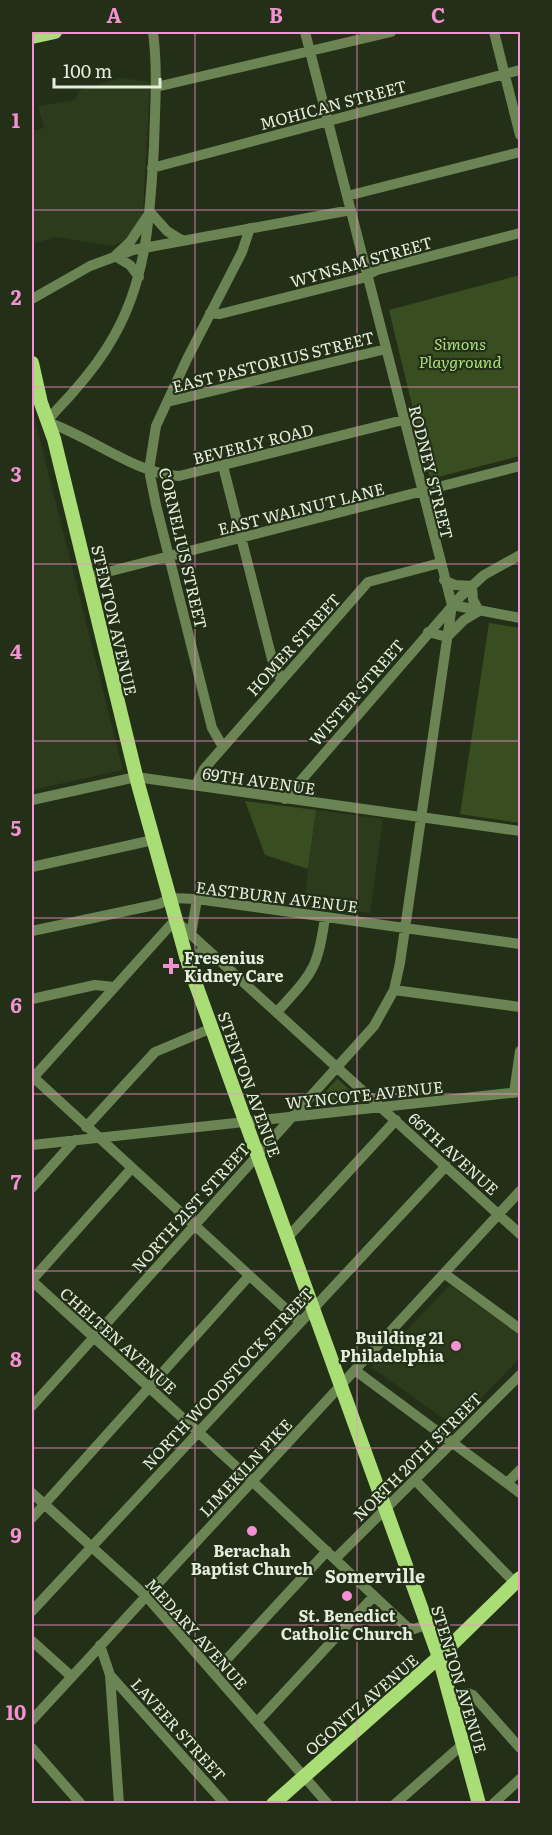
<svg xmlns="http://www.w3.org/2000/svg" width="552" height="1835" font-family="Literata,serif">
<rect width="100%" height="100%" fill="#233017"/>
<path fill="#2c3b1c" d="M121,78L150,82L143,211L138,225L127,239L113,246L55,237L32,244V131L44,128L38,106L76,100L78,91Z
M32,408L123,770L32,790Z
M316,810L383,819L370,913L304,904Z
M450,1285L520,1334V1358L454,1426L371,1367Z"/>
<path fill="#384e20" d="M520,275V456L430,479L389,310Z
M489,623L520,628V823L460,814Z
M245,801L316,810L308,869L265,855Z
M337,1078L358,1098L317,1101L337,1079Z"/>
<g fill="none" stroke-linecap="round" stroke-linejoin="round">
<path stroke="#6b8453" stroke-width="10" d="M153,32C158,70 155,107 154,146C150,212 148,276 114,336C103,356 89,374 74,391C65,402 55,410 47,422C90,436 135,474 179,476L403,420
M494,32L520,135
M156,87L391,32
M152,168L520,70
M347,196L520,152
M139,277L130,265L115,256L130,242L150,212L167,231L183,241
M32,299L90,266L133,250L351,210
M210,313L220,314L359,279L377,270L520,233
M167,402L386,349
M223,466L272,659L281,680
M88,577L520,466
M452,605L520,618
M428,632L447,637L464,620L479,611L473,600L472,586L455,585L444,580
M223,747L212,728L156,505L149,470L156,426L187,359L242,252L250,228
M196,785L204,769L368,582L440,563
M285,799L461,596L484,575L520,555
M32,800L136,777L520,831
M32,867L153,840
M32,931L159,904L171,898L197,899L520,944
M191,935L197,899
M190,968L201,951L207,950
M394,990L520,1007
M32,999L95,985L114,987
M277,1012C312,973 318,970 325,917
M32,1076L299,1321
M32,1079L175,920L520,1234
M514,1093L520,1051
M86,1127L155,1052L212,1028
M32,1145L520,1092
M32,1188L75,1140
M288,1237L396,1120
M445,1274L520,1329
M32,1280L131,1169
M32,1281L252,1481L407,1627L414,1629L428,1624
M356,1371L520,1493
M32,1406L374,1026L394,990L400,963L452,605L305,32
M415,1480L515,1583
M507,1483L520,1470
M32,1493L146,1596L328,1804
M32,1518L249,1276
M335,1559L520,1375
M32,1611L446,1166
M32,1641L72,1677
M100,1645L110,1675L119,1804
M214,1673L327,1551
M110,1675L225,1804
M451,1698L467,1693L473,1695L520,1748
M32,1720L520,1191
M257,1722L374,1596
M32,1748L81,1804
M395,1804L463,1744
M493,1804L520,1779"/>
<path stroke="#a9dd75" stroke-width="14" d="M32,37L55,32
M32,363L41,403L54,439L138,784L187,960L439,1657L479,1804
M273,1804L439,1657L520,1578"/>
</g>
<path fill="none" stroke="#f491d3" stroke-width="1.5" stroke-opacity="0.55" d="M195,32V1804M357,32V1804M32,210H520M32,387H520M32,564H520M32,741H520M32,918H520M32,1094H520M32,1271H520M32,1448H520M32,1625H520"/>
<g fill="#f491d3" stroke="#233017" stroke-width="2">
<path d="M168 957h6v6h6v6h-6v6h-6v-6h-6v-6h6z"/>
<circle cx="456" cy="1346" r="6"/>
<circle cx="252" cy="1531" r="6"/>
<circle cx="347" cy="1596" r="6"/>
</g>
<g text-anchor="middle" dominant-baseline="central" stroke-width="4.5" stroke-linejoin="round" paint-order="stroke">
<g font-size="16" fill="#e5edde" stroke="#233017">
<text transform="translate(333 104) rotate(-15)">MOHICAN STREET</text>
<text transform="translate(361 261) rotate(-16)">WYNSAM STREET</text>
<text transform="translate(273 361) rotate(-14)">EAST PASTORIUS STREET</text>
<text transform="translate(253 443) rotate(-14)">BEVERLY ROAD</text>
<text transform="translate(432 472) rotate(76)">RODNEY STREET</text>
<text transform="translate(301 508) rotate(-14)">EAST WALNUT LANE</text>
<text transform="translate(184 548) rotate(77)">CORNELIUS STREET</text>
<text transform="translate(115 620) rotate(77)">STENTON AVENUE</text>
<text transform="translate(293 644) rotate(-48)">HOMER STREET</text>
<text transform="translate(356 692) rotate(-49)">WISTER STREET</text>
<text transform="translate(259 780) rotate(8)">69TH AVENUE</text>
<text transform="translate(277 896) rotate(7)">EASTBURN AVENUE</text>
<text transform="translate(250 1084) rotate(70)">STENTON AVENUE</text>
<text transform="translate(364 1094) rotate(-6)">WYNCOTE AVENUE</text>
<text transform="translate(454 1153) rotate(42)">66TH AVENUE</text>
<text transform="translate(190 1207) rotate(-48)">NORTH 21ST STREET</text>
<text transform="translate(119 1340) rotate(42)">CHELTEN AVENUE</text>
<text transform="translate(227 1378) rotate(-47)">NORTH WOODSTOCK STREET</text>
<text transform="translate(417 1456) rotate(-45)">NORTH 20TH STREET</text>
<text transform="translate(245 1467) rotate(-47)">LIMEKILN PIKE</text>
<text transform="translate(197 1633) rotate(48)">MEDARY AVENUE</text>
<text transform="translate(460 1679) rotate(73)">STENTON AVENUE</text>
<text transform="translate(361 1704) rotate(-41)">OGONTZ AVENUE</text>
<text transform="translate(179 1729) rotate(48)">LAVEER STREET</text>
</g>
<g font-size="16" font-style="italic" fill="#acdf7a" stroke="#233017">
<text x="460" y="343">Simons<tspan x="460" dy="18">Playground</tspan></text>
</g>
<g font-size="16" font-weight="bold" fill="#e5edde" stroke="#233017">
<text x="184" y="957" text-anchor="start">Fresenius<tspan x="184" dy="18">Kidney Care</tspan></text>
<text x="444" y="1337" text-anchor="end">Building 21<tspan x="444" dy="18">Philadelphia</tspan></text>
<text x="252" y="1550">Berachah<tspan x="252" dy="18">Baptist Church</tspan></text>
<text x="347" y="1615">St. Benedict<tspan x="347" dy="18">Catholic Church</tspan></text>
</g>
<g font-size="18" font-weight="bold" fill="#e5edde" stroke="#233017">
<text x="375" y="1575">Somerville</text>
</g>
</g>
<rect width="552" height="1835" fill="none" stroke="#233017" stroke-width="66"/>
<path d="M54 78v9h106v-9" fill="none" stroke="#e5edde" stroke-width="3"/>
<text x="63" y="78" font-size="18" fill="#e5edde" stroke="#233017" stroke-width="4.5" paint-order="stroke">100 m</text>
<rect x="33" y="33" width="486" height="1769" fill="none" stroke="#f491d3" stroke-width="2"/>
<g font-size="20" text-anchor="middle" font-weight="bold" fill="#f491d3">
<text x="114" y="23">A</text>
<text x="276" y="23">B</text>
<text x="438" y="23">C</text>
<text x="16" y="128">1</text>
<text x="16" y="305">2</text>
<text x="16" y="482">3</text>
<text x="16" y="659">4</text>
<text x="16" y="836">5</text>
<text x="16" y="1013">6</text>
<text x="16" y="1190">7</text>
<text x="16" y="1367">8</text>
<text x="16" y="1543">9</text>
<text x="16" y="1720">10</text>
</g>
</svg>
